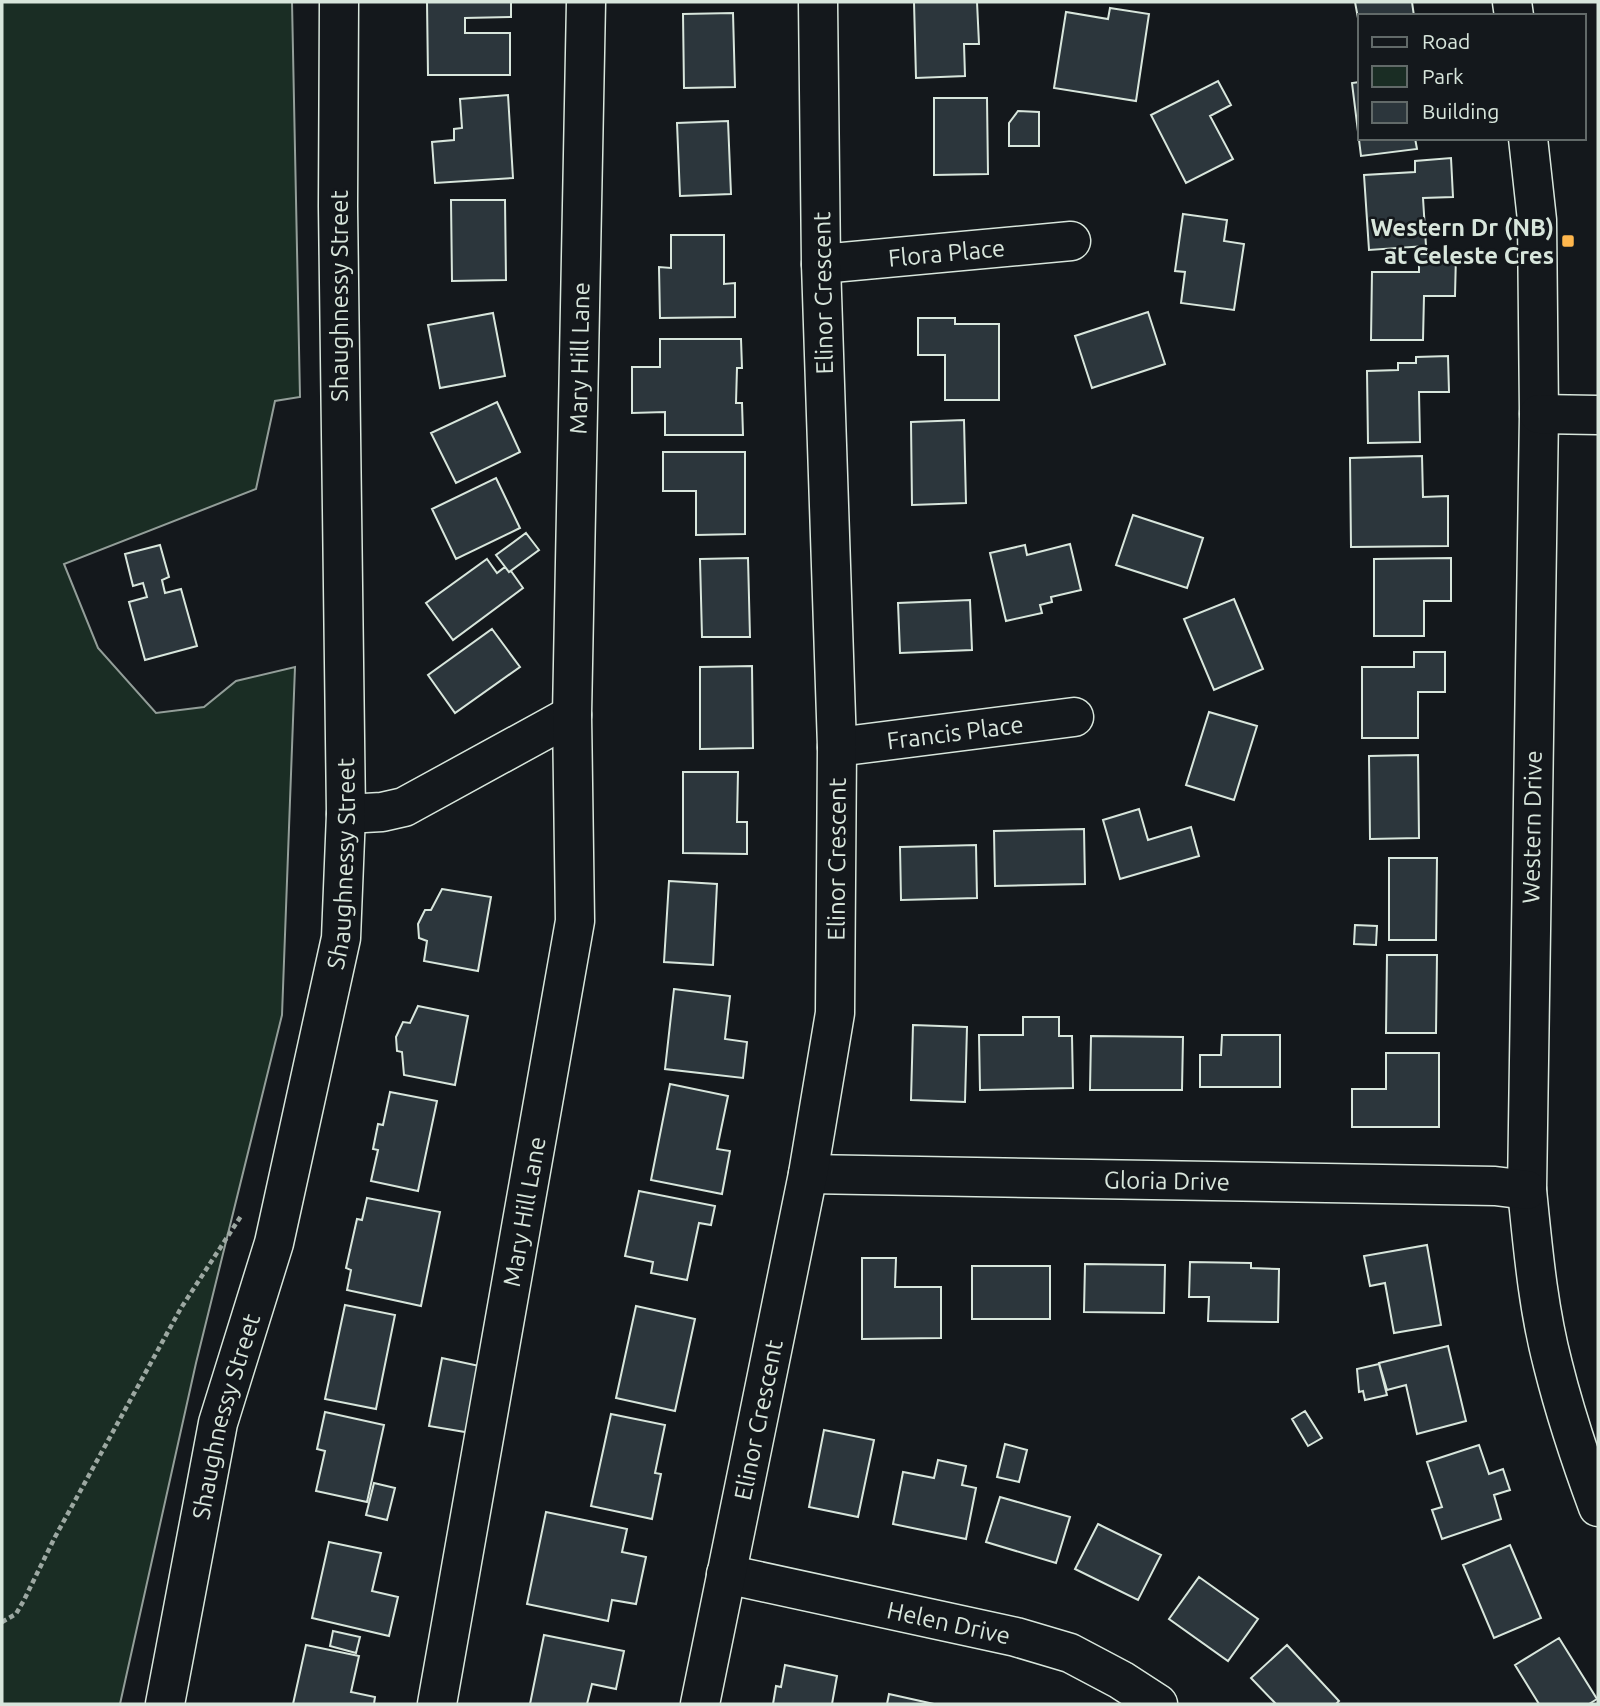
<svg xmlns="http://www.w3.org/2000/svg" width="1600" height="1706" font-family="Ubuntu,sans-serif">
<rect width="100%" height="100%" fill="#14181c"/>
<path fill="#1a2d24" stroke="#939e99" stroke-width="2" d="M2,2H292L300,397L275,401L256,489L64,564L98,648L156,713L204,707L236,681L295,667L282,1015L196,1363L120,1704H2Z"/>
<path fill="#2c363c" stroke="#d8e6dc" stroke-width="2" d="M427,2H511V17L465,18V33H510V75H428Z
M914,2H977L979,44H964L965,76L916,78Z
M1355,2H1412L1414,16H1360V29Z
M1110,8L1149,14L1136,101L1054,88L1066,12L1108,19Z
M733,13L735,87L684,88L683,14Z
M1218,81L1231,105L1210,116L1233,159L1186,183L1151,115Z
M1360,82V138H1415L1417,149L1361,156L1352,83Z
M508,95L513,178L435,183L432,142L454,140V129L462,128L460,99Z
M934,98H987L988,174L934,175Z
M1018,111L1039,112V146H1009V123Z
M728,121L731,194L680,196L677,123Z
M1451,158L1453,197L1423,198L1426,246L1369,250L1364,175L1415,172V161Z
M451,200H505L506,280L452,281Z
M1183,214L1227,220L1224,241L1244,244L1234,310L1181,303L1185,272L1175,271Z
M671,235H724V284L735,283V317L660,318L659,267L671,268Z
M1419,254H1456L1455,296H1424L1423,340H1371L1372,272H1419Z
M1148,312L1165,364L1092,388L1075,336Z
M493,313L505,376L440,388L428,325Z
M918,318H955V324H999V400H945V355H918Z
M660,339H741L742,368H737L736,403H742L743,435H665V412L632,413V367H660Z
M1448,356L1449,392H1419L1420,442L1368,443L1367,371L1398,370V363H1416V357Z
M497,402L520,452L456,483L431,433Z
M964,420L966,503L912,505L911,422Z
M663,452H745V534L696,535V491H663Z
M1422,456L1423,497L1448,496V546L1351,547L1350,458Z
M496,478L520,528L456,559L432,509Z
M1133,515L1203,538L1187,588L1116,565Z
M526,533L539,550L509,572L496,555Z
M1070,544L1081,590L1051,597L1052,602L1040,605L1042,613L1006,621L990,553L1025,545L1027,555Z
M160,545L169,577L162,580L165,593L181,589L197,646L145,660L129,602L147,597L143,583L133,586L125,554Z
M748,558L750,637H702L700,559Z
M1451,558V601H1424V636H1374V559Z
M487,559L497,573L505,567L509,572L511,571L523,588L453,640L426,603Z
M1234,599L1263,669L1214,690L1184,619Z
M970,600L972,650L900,653L898,603Z
M492,629L520,667L455,713L428,675Z
M1414,652H1445V692H1418V738H1362V667H1414Z
M752,666L753,748L700,749V667Z
M1209,712L1257,726L1234,800L1186,785Z
M1418,755L1419,838L1370,839L1369,756Z
M683,772H738L737,822H747V854L683,853Z
M1139,809L1148,840L1191,827L1199,856L1120,879L1103,820Z
M1084,829L1085,884L995,886L994,831Z
M976,845L977,898L901,900L900,847Z
M1389,858H1437L1436,940H1389Z
M669,881L717,884L713,965L664,962Z
M442,889L491,897L478,971L424,961L427,941L419,938L418,924L425,910H431Z
M1355,925L1377,926L1376,945L1354,944Z
M1387,955H1437L1436,1033H1386Z
M674,989L730,996L725,1039L747,1042L743,1078L665,1069Z
M418,1006L468,1016L455,1085L404,1075L402,1052L397,1051L396,1037L403,1022L410,1023Z
M1023,1017H1059V1036H1072L1073,1088L980,1090L979,1035H1023Z
M913,1025L967,1027L965,1102L911,1100Z
M1222,1035H1280V1087H1200V1055H1221Z
M1091,1036L1183,1037L1182,1090H1090Z
M1386,1053H1439V1127H1352V1089H1386Z
M670,1084L728,1096L717,1149L730,1151L722,1194L651,1180Z
M390,1092L437,1101L418,1191L371,1181L378,1150L373,1149L378,1124L383,1125Z
M639,1191L715,1206L711,1225L699,1223L687,1280L651,1273L653,1262L625,1256Z
M367,1198L440,1212L421,1306L347,1290L351,1270L346,1268L357,1219L362,1220Z
M1427,1245L1441,1325L1394,1333L1385,1283L1370,1286L1364,1256Z
M862,1258H896L895,1287H941V1338L862,1339Z
M1190,1262L1251,1263V1268L1279,1269L1278,1322L1208,1321L1209,1297H1189Z
M1085,1264L1165,1265L1164,1313L1084,1312Z
M972,1266H1050V1319H972Z
M345,1305L395,1315L376,1409L325,1399Z
M636,1306L695,1319L675,1411L616,1398Z
M1448,1346L1466,1421L1417,1434L1406,1385L1387,1390L1379,1363Z
M442,1358L484,1367L471,1433L429,1426Z
M1379,1364L1387,1395L1365,1400L1363,1391L1359,1392L1357,1369Z
M1305,1411L1322,1438L1308,1446L1292,1419Z
M325,1412L384,1425L367,1502L316,1491L325,1451L317,1449Z
M611,1414L665,1425L655,1473L661,1474L652,1519L591,1506Z
M824,1430L874,1440L858,1517L809,1507Z
M1005,1444L1027,1450L1019,1482L997,1477Z
M1479,1445L1489,1474L1503,1469L1510,1490L1494,1495L1501,1519L1442,1539L1432,1510L1442,1507L1427,1462Z
M938,1460L966,1466L962,1485L976,1488L966,1539L893,1524L903,1472L934,1478Z
M374,1483L395,1488L387,1520L366,1515Z
M1000,1497L1070,1517L1056,1563L986,1542Z
M546,1512L627,1529L622,1552L646,1557L636,1604L612,1600L608,1621L527,1604Z
M1098,1524L1161,1555L1138,1600L1075,1569Z
M329,1542L381,1553L372,1591L398,1597L389,1636L312,1618Z
M1510,1545L1541,1618L1494,1638L1463,1565Z
M1199,1577L1258,1619L1228,1661L1169,1619Z
M333,1631L360,1637L356,1653L330,1646Z
M544,1635L624,1651L616,1689L592,1684L587,1704H530Z
M1559,1638L1597,1699L1589,1704H1539L1515,1665Z
M306,1645L359,1656L351,1692L375,1697L374,1704H293Z
M1287,1645L1339,1701L1336,1704H1276L1251,1678Z
M785,1665L837,1676L832,1704H773L776,1686L781,1687Z
M889,1694L934,1704H887Z"/>
<g fill="none" stroke-linecap="round" stroke-linejoin="round">
<g stroke="#d8e6dc" stroke-width="41">
<g id="minor">
<path d="M1512,2L1514,16"/>
<path d="M1528,138L1537,220L1539,414L1527,1190C1533,1249 1538,1308 1553,1365C1565,1413 1581,1461 1598,1507"/>
<path id="s1" d="M821,264L1071,241"/>
<path d="M1539,414L1598,415"/>
<path id="s2" d="M837,747L1074,717"/>
<path d="M346,814L382,812L404,807L572,715"/>
<path id="s3" d="M808,1174L1495,1186L1527,1190"/>
<path id="s4" d="M726,1574L1016,1637L1070,1653L1121,1680L1158,1704"/>
<path id="s5" d="M437,1704L575,921L572,715L586,2"/>
<path id="s6" d="M700,1704L808,1174L835,1013L837,747L821,264L818,2"/>
</g>
</g>
<g stroke="#d8e6dc" stroke-width="41">
<g id="major">
<path id="s7" d="M165,1704L218,1423L274,1243L341,938L346,814L338,206L339,2"/>
</g>
</g>
<path stroke="#9da8a2" stroke-width="4.5" stroke-dasharray="5 3.5" stroke-linecap="butt" d="M2,1622L16,1614L24,1600L55,1537L181,1308L241,1216"/>
<use href="#minor" stroke="#14181c" stroke-width="38"/>
<use href="#major" stroke="#14181c" stroke-width="38"/>
</g>
<rect fill="#ffb74d" stroke="#14181c" stroke-width="2.5" x="1561" y="234" width="14" height="14" rx="3.5"/>
<g text-anchor="middle" dominant-baseline="central" stroke-width="5" stroke-linejoin="round" paint-order="stroke">
<g font-size="24" font-weight="bold" fill="#d8e6dc" stroke="#14181c" text-anchor="end">
<text x="1554" y="227">Western Dr (NB)<tspan x="1554" dy="28">at Celeste Cres</tspan></text>
</g>
<g font-size="24" fill="#d8e6dc" stroke="#14181c">
<text stroke="none"><textPath href="#s1" startOffset="126">Flora Place</textPath></text>
<text transform="translate(823 293) rotate(-91)">Elinor Crescent</text>
<text transform="translate(339 296) rotate(-90)">Shaughnessy Street</text>
<text stroke="none"><textPath href="#s5" startOffset="1358">Mary Hill Lane</textPath></text>
<text stroke="none"><textPath href="#s2" startOffset="119">Francis Place</textPath></text>
<text transform="translate(1532 827) rotate(-89)">Western Drive</text>
<text stroke="none"><textPath href="#s6" startOffset="858">Elinor Crescent</textPath></text>
<text stroke="none"><textPath href="#s7" startOffset="861">Shaughnessy Street</textPath></text>
<text stroke="none"><textPath href="#s3" startOffset="359">Gloria Drive</textPath></text>
<text stroke="none"><textPath href="#s5" startOffset="500">Mary Hill Lane</textPath></text>
<text stroke="none"><textPath href="#s7" startOffset="294">Shaughnessy Street</textPath></text>
<text stroke="none"><textPath href="#s6" startOffset="290">Elinor Crescent</textPath></text>
<text stroke="none"><textPath href="#s4" startOffset="228">Helen Drive</textPath></text>
</g>
</g>
<rect width="1600" height="1706" fill="none" stroke="#d8e6dc" stroke-width="7"/>
<rect x="1358" y="14" width="228" height="126" fill="#14181c" stroke="#626a69" stroke-width="2"/>
<rect x="1372" y="37" width="35" height="10" fill="#14181c" stroke="#626a69" stroke-width="2"/>
<text x="1422" y="49" font-size="21" fill="#d8e6dc">Road</text>
<rect x="1372" y="66" width="35" height="21" fill="#1a2d24" stroke="#626a69" stroke-width="2"/>
<text x="1422" y="84" font-size="21" fill="#d8e6dc">Park</text>
<rect x="1372" y="102" width="35" height="21" fill="#2c363c" stroke="#626a69" stroke-width="2"/>
<text x="1422" y="119" font-size="21" fill="#d8e6dc">Building</text>
</svg>
